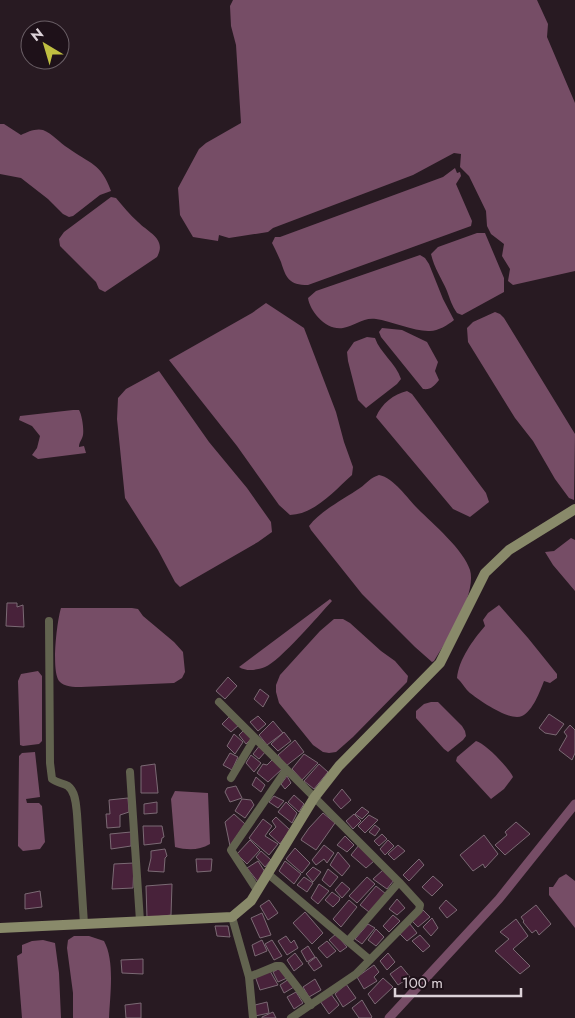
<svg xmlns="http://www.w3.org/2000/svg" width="575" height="1018" font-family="Jost,sans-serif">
<rect width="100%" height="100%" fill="#281a22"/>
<path fill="#764d66" d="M233,0H537L548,24L547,37L575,103V271L513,285L508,281L510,269L502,256L504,244L491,234L487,226L486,211L469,176L460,167L461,154L454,153L413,175L273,228L268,232L229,238L219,235L218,241L193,237L180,215L178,188L199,149L206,143L241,123L236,45L231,26L230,6Z
M0,124H4L21,135C27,132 36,128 43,130C53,134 60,143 68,148C90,164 101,163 111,191L100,195L73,216L69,217L63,214L48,199L21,178L0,174Z
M455,168L457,173L460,172L461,176L456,184L472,221L471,226L308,285C289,285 286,278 281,262C278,255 275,249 272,243L275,237H280L443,177Z
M111,197L116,198C123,206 130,215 138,222C149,233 167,239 157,257L105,292L99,289L96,282L60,246L59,239L64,232Z
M477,233H485L504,278V292L462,315L457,313C452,306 450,299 447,291C442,279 434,268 431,254L438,247Z
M420,255L425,258L429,264L443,299L454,320C448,325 438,331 430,331C416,332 391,321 376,319C363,317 355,326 343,328C327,331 310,312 308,298L316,291Z
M266,303L304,328L336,412L344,442L353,467L352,475C334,491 315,514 290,515L279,505L237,446L169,360L252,313Z
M495,312L500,314L504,318L575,434L574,500L569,498L555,479L533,441L515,418L468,342L467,328L473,322Z
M382,328L402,330L427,342L438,362L435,371L439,380C434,386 431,390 423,389L381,337L379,332Z
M367,337L375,338C380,353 396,363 401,379L397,384L366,408L358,400L348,361L347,352L354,342Z
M159,371L209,442L247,488L271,522L272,532L258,542L180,587L175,582L158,550L125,498L117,419L118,398L126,389Z
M407,391L412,394L486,493L489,502L470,517L453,509L376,417C381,404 394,394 407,391Z
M73,410H79C82,415 84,429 83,435C82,440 79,442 79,447L84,446L86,453L38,459L32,455L37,448L40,436L32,426L19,420L20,416Z
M379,475C394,478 407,498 418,509C433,524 464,550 470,570C477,594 447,640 434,661L432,662L415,647L362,594L311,530L309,526C320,511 344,499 360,488C367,483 370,478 379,475Z
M571,538L575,540V591L553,565L545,552L554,551Z
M330,599L332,601C319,615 280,661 265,667C257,670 247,672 239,667Z
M499,605L528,638L557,674V678L550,683L544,681C540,691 533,711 522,716C510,722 479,700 470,693C465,689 462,682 457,678C459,659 473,640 485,626L483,620L488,613Z
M61,608H132L138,609L143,616L174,642L183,652L185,672L182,678L174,683L81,687C74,687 64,687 59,681C51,670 57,621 61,608Z
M334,619H343L350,623L381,651L395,661L408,676L407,682L353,737L336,752L329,753L323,752L313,745L279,703L276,692V685L280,675L320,631Z
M38,671L42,676V741L39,744L23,746L20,745L18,681L21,674Z
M431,702H438L462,726L465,731L466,736L463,740L448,752L444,749L416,718V711L424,704Z
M476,741C485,743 509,768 513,777L504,789L491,799L456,761L457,757Z
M35,752L40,797L26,799L27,803H39L42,806L45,842L40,849L23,851L18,846L19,756L22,753Z
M175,791L208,793L210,844C198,851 187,850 175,847L171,799Z
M566,874L575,881V928L549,895V887H553L559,878Z
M74,936H89L104,941C115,961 110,995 109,1018H73V993L67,948L68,940Z
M43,940L55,943L59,973L61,1018H22L17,956L22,953V945L32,941Z"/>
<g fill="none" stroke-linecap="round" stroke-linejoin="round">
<path stroke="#764d66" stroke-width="9" d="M389,1018L499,899L575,804"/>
</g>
<path fill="#48223a" stroke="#7b6a74" d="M7,603H17V607L23,605L24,627L6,626Z
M228,677L237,686L225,699L216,691Z
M260,689L269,696L263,707L254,699Z
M549,714L564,724L556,735L545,733L539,728Z
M258,716L266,724L258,731L250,722Z
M229,717L239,725L231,732L222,724Z
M273,721L283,733L267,745L259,735Z
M570,725L575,730V753L572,760L559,750L567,736L564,732Z
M244,730L252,738L246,744L239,735Z
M284,732L291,741L278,751L271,744Z
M234,734L243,742L235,754L227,746Z
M295,740L304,752L286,766L278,755Z
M260,745L266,751L259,759L253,754Z
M230,753L238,757L232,770L223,765Z
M304,754L318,763L302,780L292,769Z
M251,755L261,763L254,772L246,763Z
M273,759L282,769L268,782L257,773L263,764L267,765Z
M155,764L158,793H141V766Z
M319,764L328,772L314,789L304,781Z
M287,776L291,783L285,789L281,784Z
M256,777L265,785L261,792L252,785Z
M236,786L242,798L230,802L225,792L227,788Z
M342,789L351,800L341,809L333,800Z
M294,795L304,804L299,812L288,802Z
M274,796L284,801L278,808L269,802Z
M128,798L129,812L120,815V827L107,828L106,814H110L109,800Z
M242,799L251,800L254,805L245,818L235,811Z
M157,802V813L144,814V804Z
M286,802L297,813L292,823L278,812Z
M362,807L369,812L362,819L355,814Z
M323,813L335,823L316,850L301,840L302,838L309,828Z
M234,814L245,824L230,846L225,822Z
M354,814L361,821L353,829L346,821Z
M369,815L378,820L365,833L358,826Z
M276,817L290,830L280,844L269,834L276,827L272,821Z
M263,819L272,826L265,836L278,844L269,855L249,838Z
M516,822L530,834L505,855L495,845L507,835L505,832Z
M375,825L380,829L375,836L369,832Z
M143,826H162L164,837L162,838L161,843L144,845Z
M131,832V846L111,849L110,834Z
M382,834L387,839L379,846L374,841Z
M484,835L498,854L485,868L483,864L473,871L460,855Z
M345,836L354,845L347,852L337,845Z
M250,840L260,850L247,864L237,854Z
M388,840L394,846L385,855L380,849Z
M324,845L334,853L327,863L324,859L316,865L312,860Z
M359,845L374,861L366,868L351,855Z
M398,845L405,851L394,860L388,854Z
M295,848L310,863L302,873L286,859Z
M165,849L167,856L165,858L164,872L148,871L151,858V851Z
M261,851L271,860L265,867L256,857Z
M338,852L350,866L342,876L330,865Z
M196,859H212L211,871L197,872Z
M419,859L424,865L409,881L403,875Z
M258,861L265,872L258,882L247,868Z
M285,861L301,874L294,884L279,871Z
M134,863L133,888L112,889L114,864Z
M313,867L321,872L313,882L306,874Z
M328,869L338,877L330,887L322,880Z
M383,870L394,880L387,889L373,879Z
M433,876L443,885L432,896L422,887Z
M304,877L313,883L307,892L297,885Z
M367,877L375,884L357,903L349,896Z
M342,882L350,889L342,898L335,890Z
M172,884L171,915L147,918L146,886Z
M319,884L329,891L318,904L311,898Z
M376,886L386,894L369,912L360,905Z
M40,891L42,907L25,909V894Z
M332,892L340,898L339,901L333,907L325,900Z
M397,899L405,908L397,915L389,909Z
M269,900L278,913L268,920L260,906Z
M349,900L357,907L341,927L333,919Z
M446,900L457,910L447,918L439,908Z
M536,905L551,924L539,935L536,930L532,933L523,922L524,921L521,917Z
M423,910L430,917L418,927L412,921Z
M305,912L323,933L312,944L293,923Z
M262,913L271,935L260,938L251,918Z
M393,915L400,921L389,932L383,926Z
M432,918L438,928L431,936L423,927Z
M516,919L528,936L513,949L530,966L520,974L495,951L509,939L500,932Z
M368,924L375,928L362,944L355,939Z
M410,924L417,933L407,941L400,934Z
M215,926H228L230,937L217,936Z
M376,929L384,937L376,946L368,940Z
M336,934L347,947L340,952L329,940Z
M420,935L430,946L423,952L412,941Z
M286,936L291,943L294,940L298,948L287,955L278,941Z
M262,940L267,951L255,956L252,945Z
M272,940L282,956L274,960L265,944Z
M327,941L336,951L327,958L318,948Z
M308,946L315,957L307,962L301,951Z
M295,953L303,964L294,971L287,960Z
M388,953L395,962L387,970L380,961Z
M316,957L322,966L314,971L308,963Z
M143,959V974L122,973L121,960Z
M374,965L379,972L374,977L377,981L364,989L357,977Z
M401,966L410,977L398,985L390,974Z
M280,968L287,978L278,982L273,972Z
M270,971L278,985L260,990L255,976Z
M383,978L393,987L375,1004L368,994Z
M289,979L294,987L284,993L280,985Z
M315,979L321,990L309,997L303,987Z
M346,984L356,998L343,1007L335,994Z
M296,992L303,1003L294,1009L287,997Z
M331,994L339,1005L329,1014L320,1001Z
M362,1000L372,1017L371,1018H359L352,1008Z
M267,1002L269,1013L255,1016V1005Z
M141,1003V1018H126L125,1005Z
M273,1012L276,1018H262V1017Z"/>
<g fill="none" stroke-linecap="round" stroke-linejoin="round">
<path stroke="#62634f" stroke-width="8" d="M49,621L50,763L52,779C57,783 63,783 68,786C76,792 76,806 77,814L84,924
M219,702L399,882L420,905L419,910L356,974L291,1018
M130,772L140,921
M231,778L255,738
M267,873L370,960
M257,890L231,850L286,770
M232,917L249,977L253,1018
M348,941L399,882
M249,977L276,966H281L311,1005"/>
<path stroke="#898a6a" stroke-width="10" d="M0,928L232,917L251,901L314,798L339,766L440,663L485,573L509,550L575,509"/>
</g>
<g transform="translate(45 45) rotate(322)"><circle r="24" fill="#1e1119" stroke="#6a5f66"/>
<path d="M0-4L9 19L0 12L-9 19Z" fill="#bfbe41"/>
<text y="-8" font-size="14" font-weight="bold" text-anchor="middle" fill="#ddd3d9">N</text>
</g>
<path d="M395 988v8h126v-8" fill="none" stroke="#ddd3d9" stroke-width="2.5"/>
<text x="402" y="988" font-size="15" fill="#ddd3d9" stroke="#1e1119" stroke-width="4" paint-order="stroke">100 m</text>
</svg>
